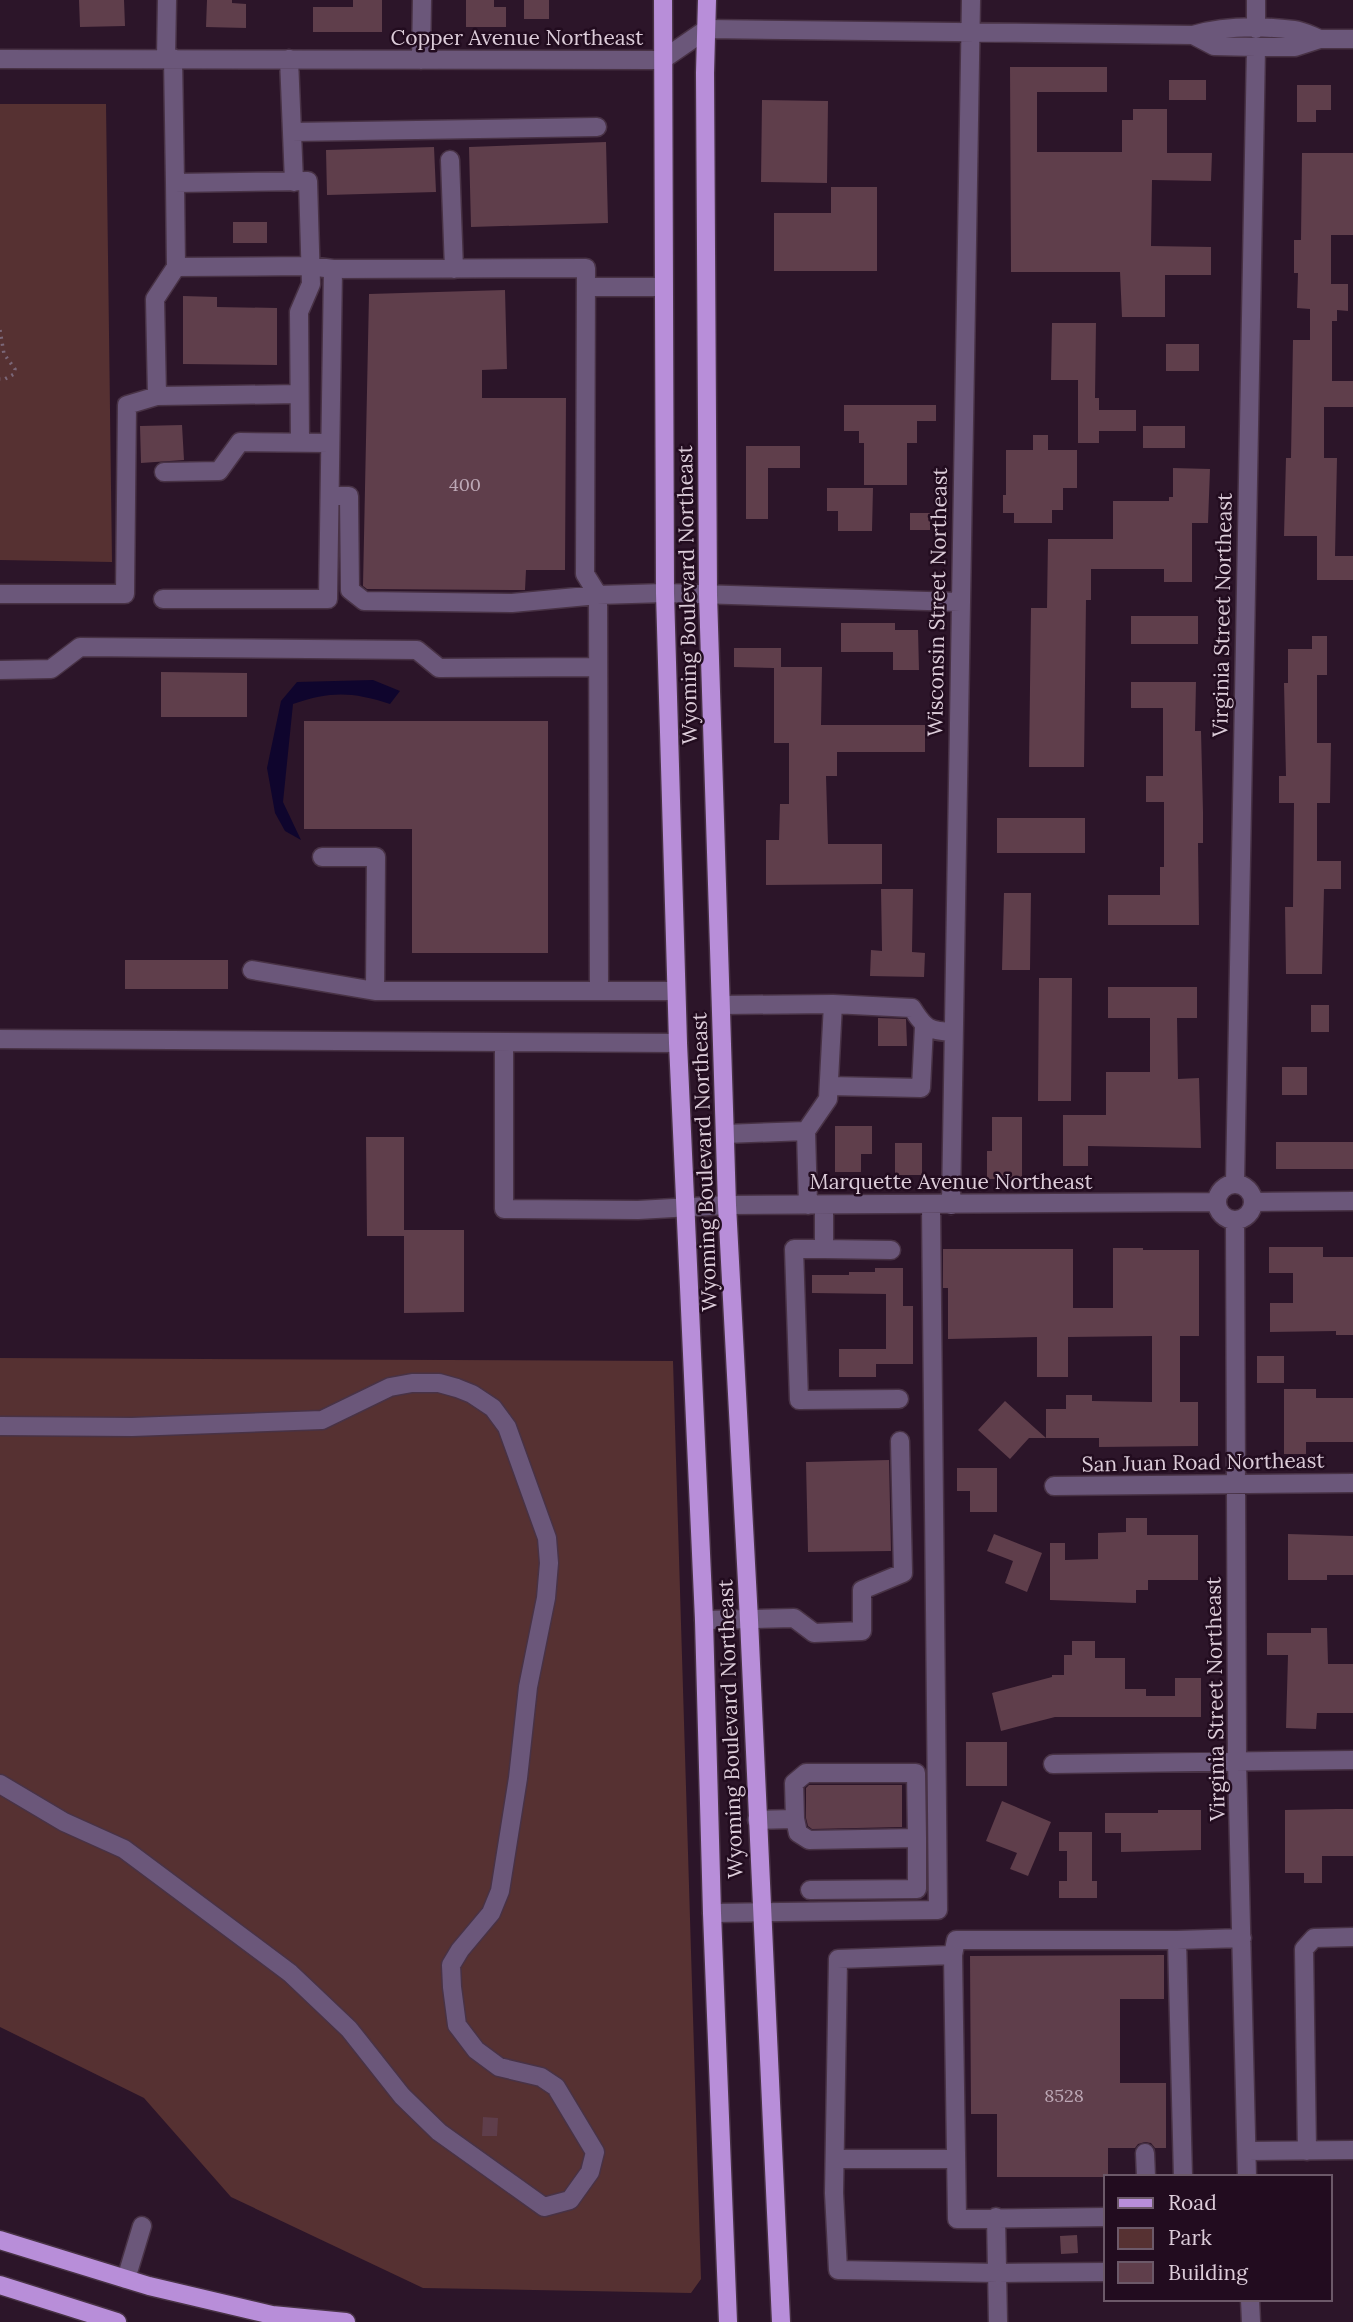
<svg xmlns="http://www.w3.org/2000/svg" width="1353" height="2322" font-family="Lora,serif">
<rect width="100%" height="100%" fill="#2c1529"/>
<path fill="#563132" d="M0,104H106L112,562L0,560Z
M0,1358L673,1361L701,2279L691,2293L423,2288L231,2197L144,2098L0,2027Z"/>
<path fill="#0f052d" d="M373,680L400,691L390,704C352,692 332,691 293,704L283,802L301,840L285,831L275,813L267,768L281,701L297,682Z"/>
<path fill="#5f3e4b" d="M79,0H124L125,26L80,27Z
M207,0H232V3L246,4V28L206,27Z
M353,0H382V32H313V7H353Z
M466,0H494V7H506V27H466Z
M524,0H549V19H524Z
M1010,67H1107V92H1037V152H1122V120H1133V109H1167V153H1212L1211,181L1152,180L1151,246L1211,247V275H1165V317H1122L1120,272H1011Z
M1169,80H1206V100H1169Z
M1297,85H1331V110H1316V122H1297Z
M762,100L828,101L827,183L761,182Z
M606,142L608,223L471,227L469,147Z
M434,147L436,192L327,195L326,150Z
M1302,153H1353V235H1331V284H1348V311L1337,310V321H1332V381H1353V407H1324V458H1337L1335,556H1353V580H1317V536H1284L1286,458H1291L1293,340H1310V309L1297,308L1298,273H1294V240H1301Z
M831,187H877V271H774V213H831Z
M233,222H267V243H233Z
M505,290L507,369L482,370V398H566L565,570H526L525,590L367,589L363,586L369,294Z
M183,296L217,297V307L277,308V365L183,364Z
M1052,323H1096L1095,398H1099V410H1136V431H1099V443H1078V380H1051Z
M1166,344H1199V371H1166Z
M844,405H936V421H917V443H907V485H864V443H859V431H844Z
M182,425L184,460L141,463L140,426Z
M1143,426H1185V448H1143Z
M1033,435H1048V450H1077V488H1063V510H1052V523H1014V513H1003V495H1006V450H1033Z
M746,446H800V468H768V519H746Z
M1173,468L1210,469L1208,523H1192V582H1164V569H1091V600H1086L1084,767H1029L1031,608H1047L1048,539H1113V501H1169V497H1173Z
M827,488H873L872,531H838V511H827Z
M910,513H930V530H910Z
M1131,616H1198V644H1131Z
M841,623H895V630H918L919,670H893V652H841Z
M1312,636H1327V675H1317V743H1331L1330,803H1317V861H1341V889H1324L1322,974H1286L1285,907H1293L1294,803H1279V776H1286L1284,683H1288V649H1312Z
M734,648H781V667H822L821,725H925V752H837V776H826L828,844H882V884L766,885V840H779L780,804H789V743H774V668L734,667Z
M161,672L247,673V717H161Z
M1131,682H1196L1195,731H1201L1203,812V843H1198L1199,925H1108V895H1160V867H1164V802H1146V776H1163V708H1131Z
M304,721H548V953H412V829H304Z
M997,818H1085V853H997Z
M881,889H913L912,952L925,953L924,977L870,976L871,950L882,951Z
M1004,893H1031L1030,970H1002Z
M125,960H228V989H125Z
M1039,978H1072L1071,1101H1038Z
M1108,987H1197V1018H1177L1178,1079L1199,1078L1201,1148L1088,1146V1166H1063V1115H1106V1072H1150V1018H1108Z
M1311,1005H1329V1032H1311Z
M878,1018L906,1019L907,1046H878Z
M1282,1067H1307V1095H1282Z
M992,1117H1022V1179H987V1151H992Z
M835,1126H872V1154H861V1172H835Z
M366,1137H404V1230H464V1312L404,1313V1236H367Z
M1276,1142H1353V1169H1276Z
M895,1143H922V1175H895Z
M1269,1247H1323V1257H1353V1335H1336V1331L1270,1332V1303H1293V1273H1269Z
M1113,1248H1143V1250H1199V1336H1180V1402H1198V1446L1099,1447V1438H1046V1409H1066V1395H1092V1401L1152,1402V1336L1068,1337V1377H1037V1337L948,1339V1288H943V1249H1073V1308H1113Z
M875,1268H903V1306H913V1364H876V1377H839V1349H886V1294L812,1293V1275H849V1272H875Z
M1257,1356H1284V1383H1257Z
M1284,1389H1316V1398H1353V1442H1306V1454H1284Z
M1005,1401L1046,1438H1029L1010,1459L978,1430Z
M889,1460L891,1551L808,1552L806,1462Z
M957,1468H997V1512H970V1491H957Z
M1126,1518H1147V1535H1198V1580H1148V1590H1136V1603L1050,1600V1543H1065V1560L1098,1559V1533L1126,1532Z
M994,1534L1042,1553L1027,1592L1005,1583L1013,1561L987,1551Z
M1288,1534L1353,1536V1575H1327V1580H1288Z
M1311,1628H1327L1328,1664H1353V1713H1317L1316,1729L1286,1728L1288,1655H1267V1633H1311Z
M1072,1641H1095V1658H1125V1689H1146V1696H1175V1678H1201V1717H1055L1001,1731L992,1693L1052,1677V1675H1064V1655H1072Z
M966,1742H1007V1786H966Z
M809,1785H902V1827L812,1829L808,1826L806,1818V1788Z
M1002,1801L1051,1822L1028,1876L1010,1869L1017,1853L986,1841Z
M1337,1809H1353V1856H1322V1883H1304V1873H1285V1810Z
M1158,1810H1201V1850L1121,1852V1833H1105V1813H1158Z
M1059,1832H1092V1881H1097V1898H1059V1881H1067V1851H1059Z
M1164,1955V1999H1120V2083H1166V2148H1155L1151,2143L1145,2142L1138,2144L1135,2148H1108V2177H997V2114H971L970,1956Z
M483,2117L498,2118L497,2136H482Z
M1077,2235L1078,2253L1061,2254L1060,2236Z"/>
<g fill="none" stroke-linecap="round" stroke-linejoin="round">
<g stroke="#483245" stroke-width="21">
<path id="minor" d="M1256,29V0
M1193,35L1214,46L1256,47H1295L1320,39H1353
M166,58L167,0
M173,58L175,183
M0,59L662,60L707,29L1193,35C1224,26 1261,26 1294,30C1303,31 1312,36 1320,39
M289,59L294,182
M421,60L422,0
M292,132L597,127
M450,160L454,269
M176,267L155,299L157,396L299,394
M586,287H663
M300,443L299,312L311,284L308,181L175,183L176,267L310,266L333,269
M164,472L219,471L240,442L330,443
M330,496H349L350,590L364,601L512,603L598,595L665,593L960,602
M0,594H125L127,405L157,396
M163,599H328L333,269L586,268L585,574L598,595L599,991
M0,670L51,669L80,647L417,650L439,668L598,667
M322,857H376L375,991
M252,970L375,991H676
M833,1004L912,1008C925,1029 929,1031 953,1032
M721,1005L833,1004L828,1099L806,1131L725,1134
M0,1039L678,1043
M504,1042V1209L638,1210L727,1205L1216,1202
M829,1086L921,1088L924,1027
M806,1131L808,1205
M1217 1202a18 18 0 1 1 36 0a18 18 0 1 1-36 0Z
M1235,1184L1256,47
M1254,1202L1353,1201
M824,1205V1249L891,1250
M951,1205L971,0
M1235,1221L1237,1761L1247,2177
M824,1249H794L799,1400L899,1399
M0,1426L132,1427L322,1420L390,1387L412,1383H439L457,1388L472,1394L493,1408L507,1427L547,1538L549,1563L546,1598L528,1687L518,1778L500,1891L491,1913L460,1950L451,1965L452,1987L457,2025L476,2050L499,2067L541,2077L556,2087L595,2152L590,2172L570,2200L544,2207L439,2132L402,2096L349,2029L290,1973L124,1849L64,1822L0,1784
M1054,1486L1353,1483
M704,1620L794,1618L814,1633L862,1631V1590L903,1573L900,1441
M1053,1764L1353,1760
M757,1820L795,1819L794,1783L806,1773H916L917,1838L809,1840L798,1833L795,1819
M810,1890L917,1889V1838
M712,1913L938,1910L931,1205
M1177,1940L1242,1938
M953,1955L957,2219L1106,2217
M1247,2151L1353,2150
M1307,2151L1304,1949L1314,1938L1353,1937
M1145,2153L1146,2177
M835,2159H956
M996,2217L998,2322
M1106,2272L998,2273L838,2270L834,2193L838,1959L953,1955L956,1940H1177L1183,2177
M126,2279L142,2226
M1250,2299L1251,2322"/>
</g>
<g stroke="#483245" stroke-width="21">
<path id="major" d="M663,0L665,593L678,1043L704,1620L712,1913L728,2322
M707,0L705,73L708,595L727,1205L749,1620L781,2322
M0,2240L149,2286L272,2315L346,2322
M0,2285L117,2322"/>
</g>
<path stroke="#7b6778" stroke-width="3.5" stroke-dasharray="2 5" stroke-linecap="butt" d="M0,330L4,354L15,369L14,374L5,379H0"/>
<use href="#minor" stroke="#6b577a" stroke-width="18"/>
<use href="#major" stroke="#b88ed9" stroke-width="18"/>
</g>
<g text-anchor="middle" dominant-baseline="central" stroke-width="5" stroke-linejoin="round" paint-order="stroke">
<g font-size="18" fill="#bda8b6">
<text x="465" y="484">400</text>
<text x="1064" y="2095">8528</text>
</g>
<g font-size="21" fill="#dcccd9" stroke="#220c1f">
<text x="517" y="37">Copper Avenue Northeast</text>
<text transform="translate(687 595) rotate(-91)">Wyoming Boulevard Northeast</text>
<text transform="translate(937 602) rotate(-89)">Wisconsin Street Northeast</text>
<text transform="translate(1222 615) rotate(-89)">Virginia Street Northeast</text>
<text transform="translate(704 1162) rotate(-92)">Wyoming Boulevard Northeast</text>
<text x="951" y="1181">Marquette Avenue Northeast</text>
<text transform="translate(1203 1462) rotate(-1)">San Juan Road Northeast</text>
<text transform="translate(1215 1699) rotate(-91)">Virginia Street Northeast</text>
<text transform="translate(730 1729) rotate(-92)">Wyoming Boulevard Northeast</text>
</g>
</g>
<rect x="1104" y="2175" width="228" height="126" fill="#220c1f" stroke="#6c5969" stroke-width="2"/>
<rect x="1118" y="2198" width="35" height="10" fill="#b88ed9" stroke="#6c5969" stroke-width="2"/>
<text x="1168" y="2210" font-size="21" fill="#dcccd9">Road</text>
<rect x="1118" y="2228" width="35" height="21" fill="#563132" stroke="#6c5969" stroke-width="2"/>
<text x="1168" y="2245" font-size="21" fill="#dcccd9">Park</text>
<rect x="1118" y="2262" width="35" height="21" fill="#5f3e4b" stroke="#6c5969" stroke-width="2"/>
<text x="1168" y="2280" font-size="21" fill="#dcccd9">Building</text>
</svg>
